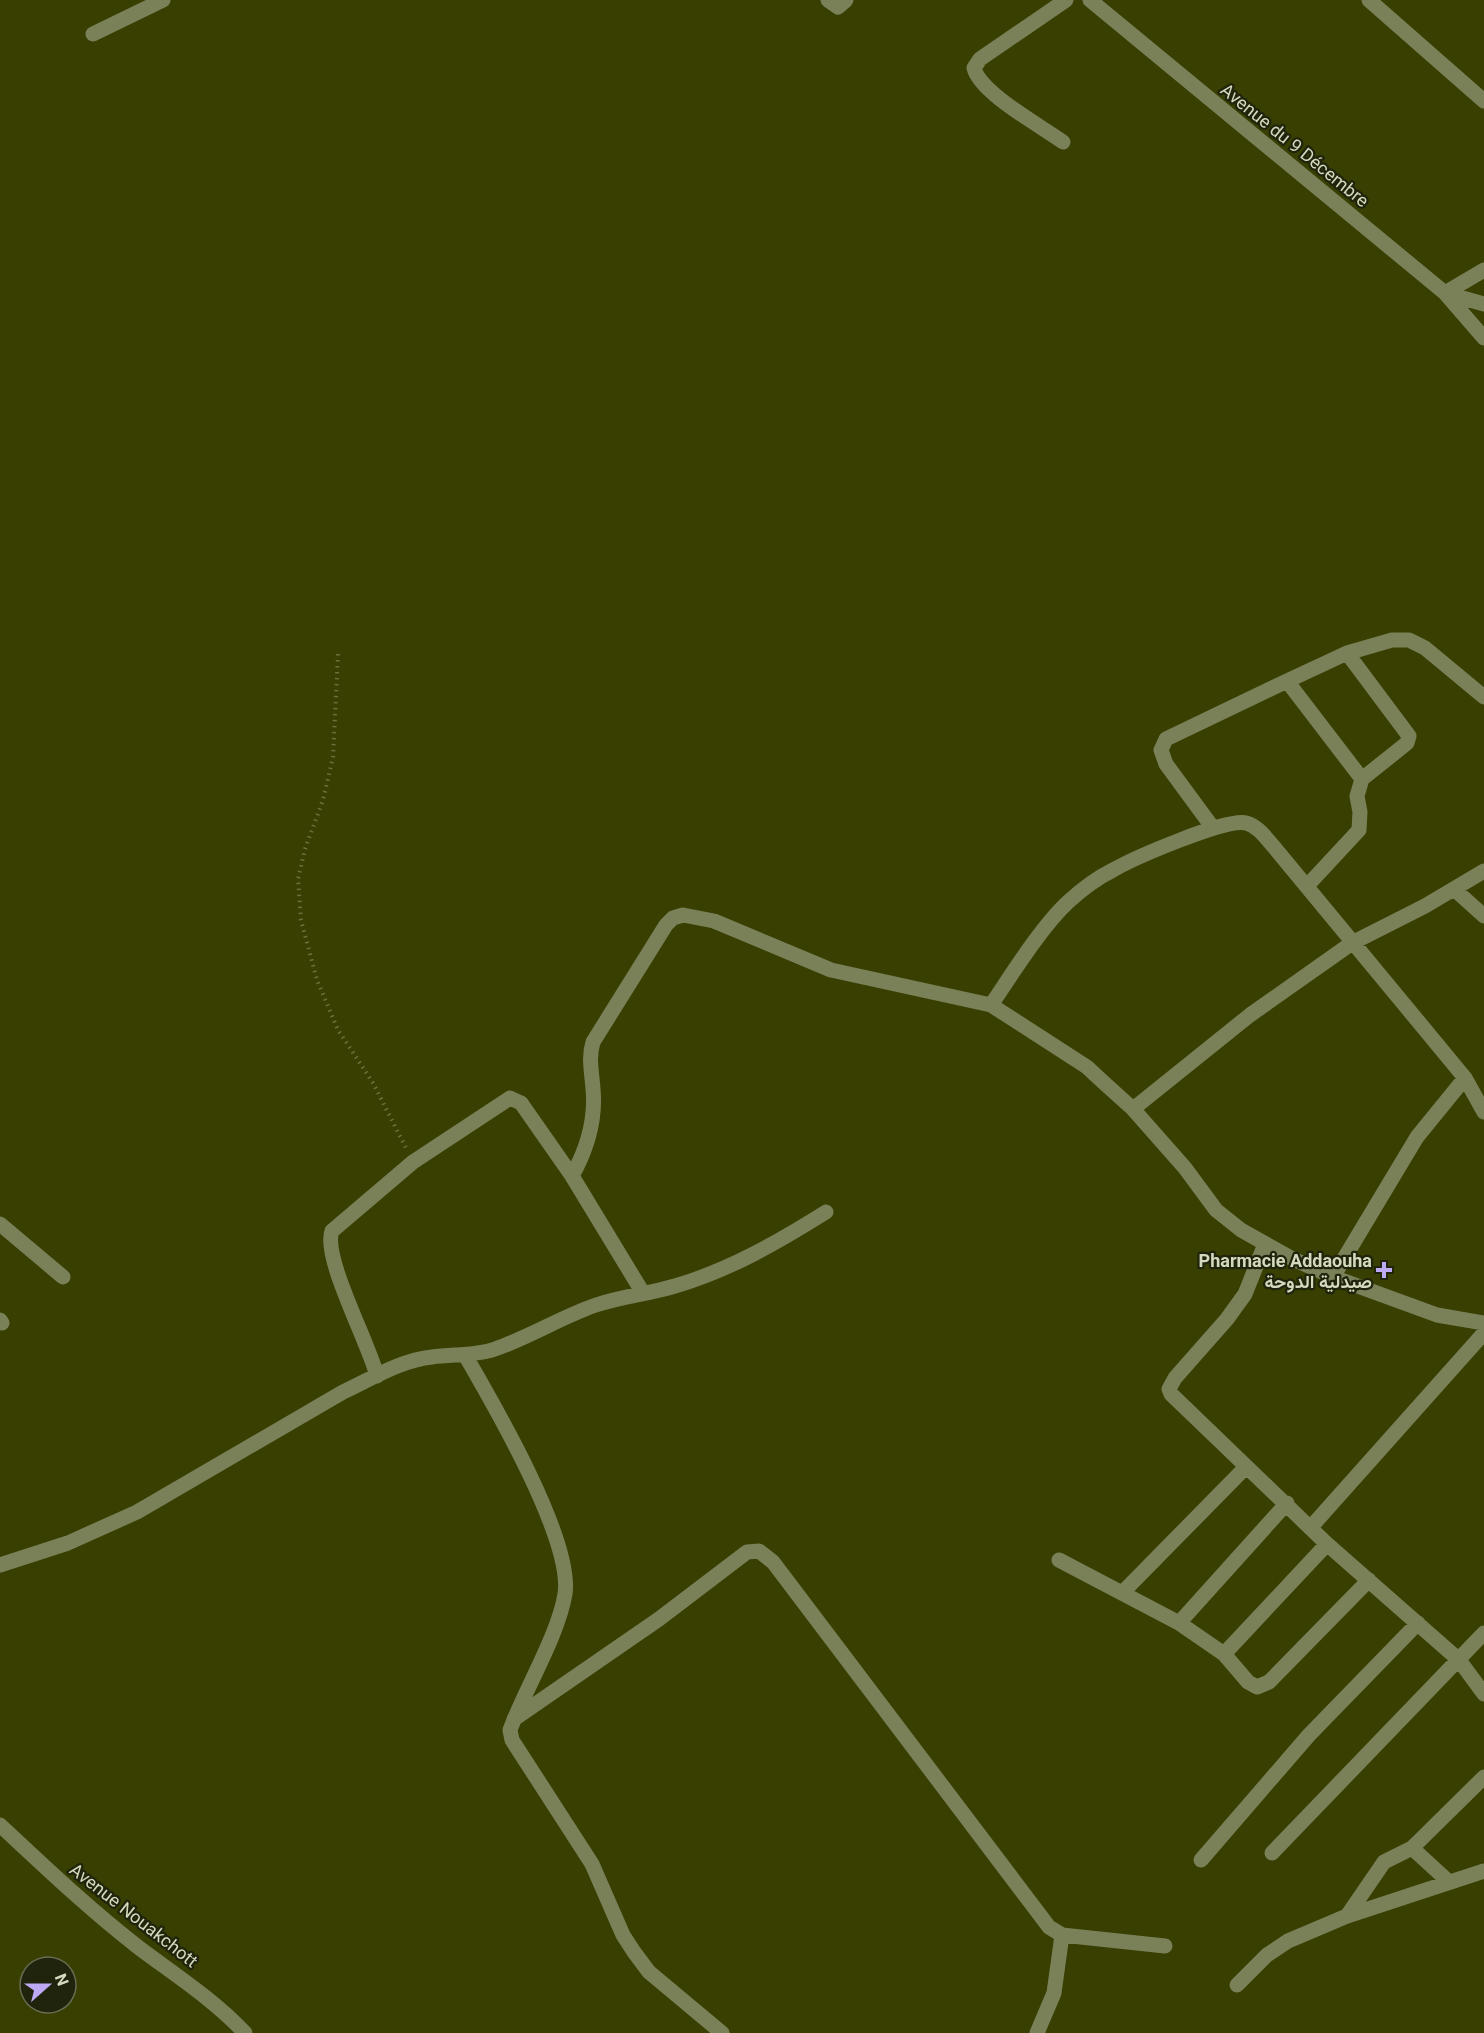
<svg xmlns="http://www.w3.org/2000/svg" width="1484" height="2033" font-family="Roboto,Vazirmatn,sans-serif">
<rect width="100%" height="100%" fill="#383f00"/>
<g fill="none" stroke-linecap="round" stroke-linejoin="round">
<path stroke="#6a713d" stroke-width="4" stroke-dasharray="1.5 4.5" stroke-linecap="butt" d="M338,654L333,757L323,800L305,849L298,879L301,920L317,980L338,1030L373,1083L406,1148"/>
<path stroke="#7a8159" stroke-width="15" d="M828,0L838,7L846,0
M1090,0L1445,293L1484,304
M1369,0L1484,101
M93,34L163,0
M1063,142C1041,126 980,93 974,68L980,59L1066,0
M1445,293L1484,338
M1445,293L1484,270
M1287,681L1362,779
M1213,828L1166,764L1161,750L1166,739L1287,681L1347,653L1392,640H1409L1425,648L1484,697
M1307,886L1359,830L1360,812L1357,796L1362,779L1407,743L1409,736L1347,653
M1454,889L1484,916
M991,1005C1012,974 1042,926 1068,902C1081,890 1097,878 1113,870C1134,858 1226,818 1246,823C1258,826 1266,838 1274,847L1465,1078L1484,1112
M1133,1109L1250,1015L1352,943L1425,906L1484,871
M572,1176C587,1149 596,1120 593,1089C592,1073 588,1058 593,1042L666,925L673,918L683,915L714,921L831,970L991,1005L1087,1067L1102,1081L1133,1109L1185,1168L1216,1210L1241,1230L1291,1258L1333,1277L1437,1315L1484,1323
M0,1224L63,1277
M1265,1244L1245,1294L1227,1319L1175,1378L1169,1389L1171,1394L1327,1544L1459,1660L1484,1694
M1333,1277L1417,1137L1465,1078
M0,1320L2,1323
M465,1355C494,1405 573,1540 565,1594C558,1636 525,1689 510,1730L512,1740L592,1864L623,1935L634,1952L649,1972L722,2033
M377,1376C369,1343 322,1257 332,1231L413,1162L510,1098L521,1103L572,1176L643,1293
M1311,1527L1484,1333
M1059,1560L1179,1623L1224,1654L1248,1682L1257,1687L1269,1682L1369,1580
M0,1565L68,1543L137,1512L343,1392C371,1379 401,1360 432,1357C453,1354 475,1356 495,1349C530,1337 561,1317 596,1305C622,1296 649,1294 675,1286C730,1270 778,1242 826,1212
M1123,1592L1246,1467
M1179,1623L1287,1503
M1224,1654L1327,1544
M514,1719L659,1619L747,1552L759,1551L773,1562L1049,1927L1062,1935L1165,1946
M0,1825C45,1867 89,1909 138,1947C175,1975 213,1999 245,2033
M1412,1848L1449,1882
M1272,1853L1484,1633
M1201,1860L1309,1735L1418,1623
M1347,1916L1384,1862L1412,1848L1484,1777
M1237,1985L1267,1955L1288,1941L1347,1916L1484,1871
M1037,2033L1054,1993L1062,1935"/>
</g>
<path fill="#bea9f5" stroke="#20240c" stroke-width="2" d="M1381 1261h6v6h6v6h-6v6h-6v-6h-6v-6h6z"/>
<g text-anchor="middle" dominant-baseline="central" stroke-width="4.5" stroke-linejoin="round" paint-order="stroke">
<g font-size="18" fill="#d4dabd" stroke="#20240c">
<text transform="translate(1295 145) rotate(39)">Avenue du 9 Décembre</text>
<text transform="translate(134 1915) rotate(38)">Avenue Nouakchott</text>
</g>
<g font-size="18" font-weight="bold" fill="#d4dabd" stroke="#20240c" text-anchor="end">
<text x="1372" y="1260">Pharmacie Addaouha<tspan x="1372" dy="21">صيدلية الدوحة</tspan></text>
</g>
</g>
<g transform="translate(48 1985) rotate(69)"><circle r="28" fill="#20240c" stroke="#686d53" stroke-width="1.5"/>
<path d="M0-4.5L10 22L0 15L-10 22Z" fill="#bea9f5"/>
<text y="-9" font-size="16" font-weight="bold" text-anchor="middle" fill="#d4dabd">N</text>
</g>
</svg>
